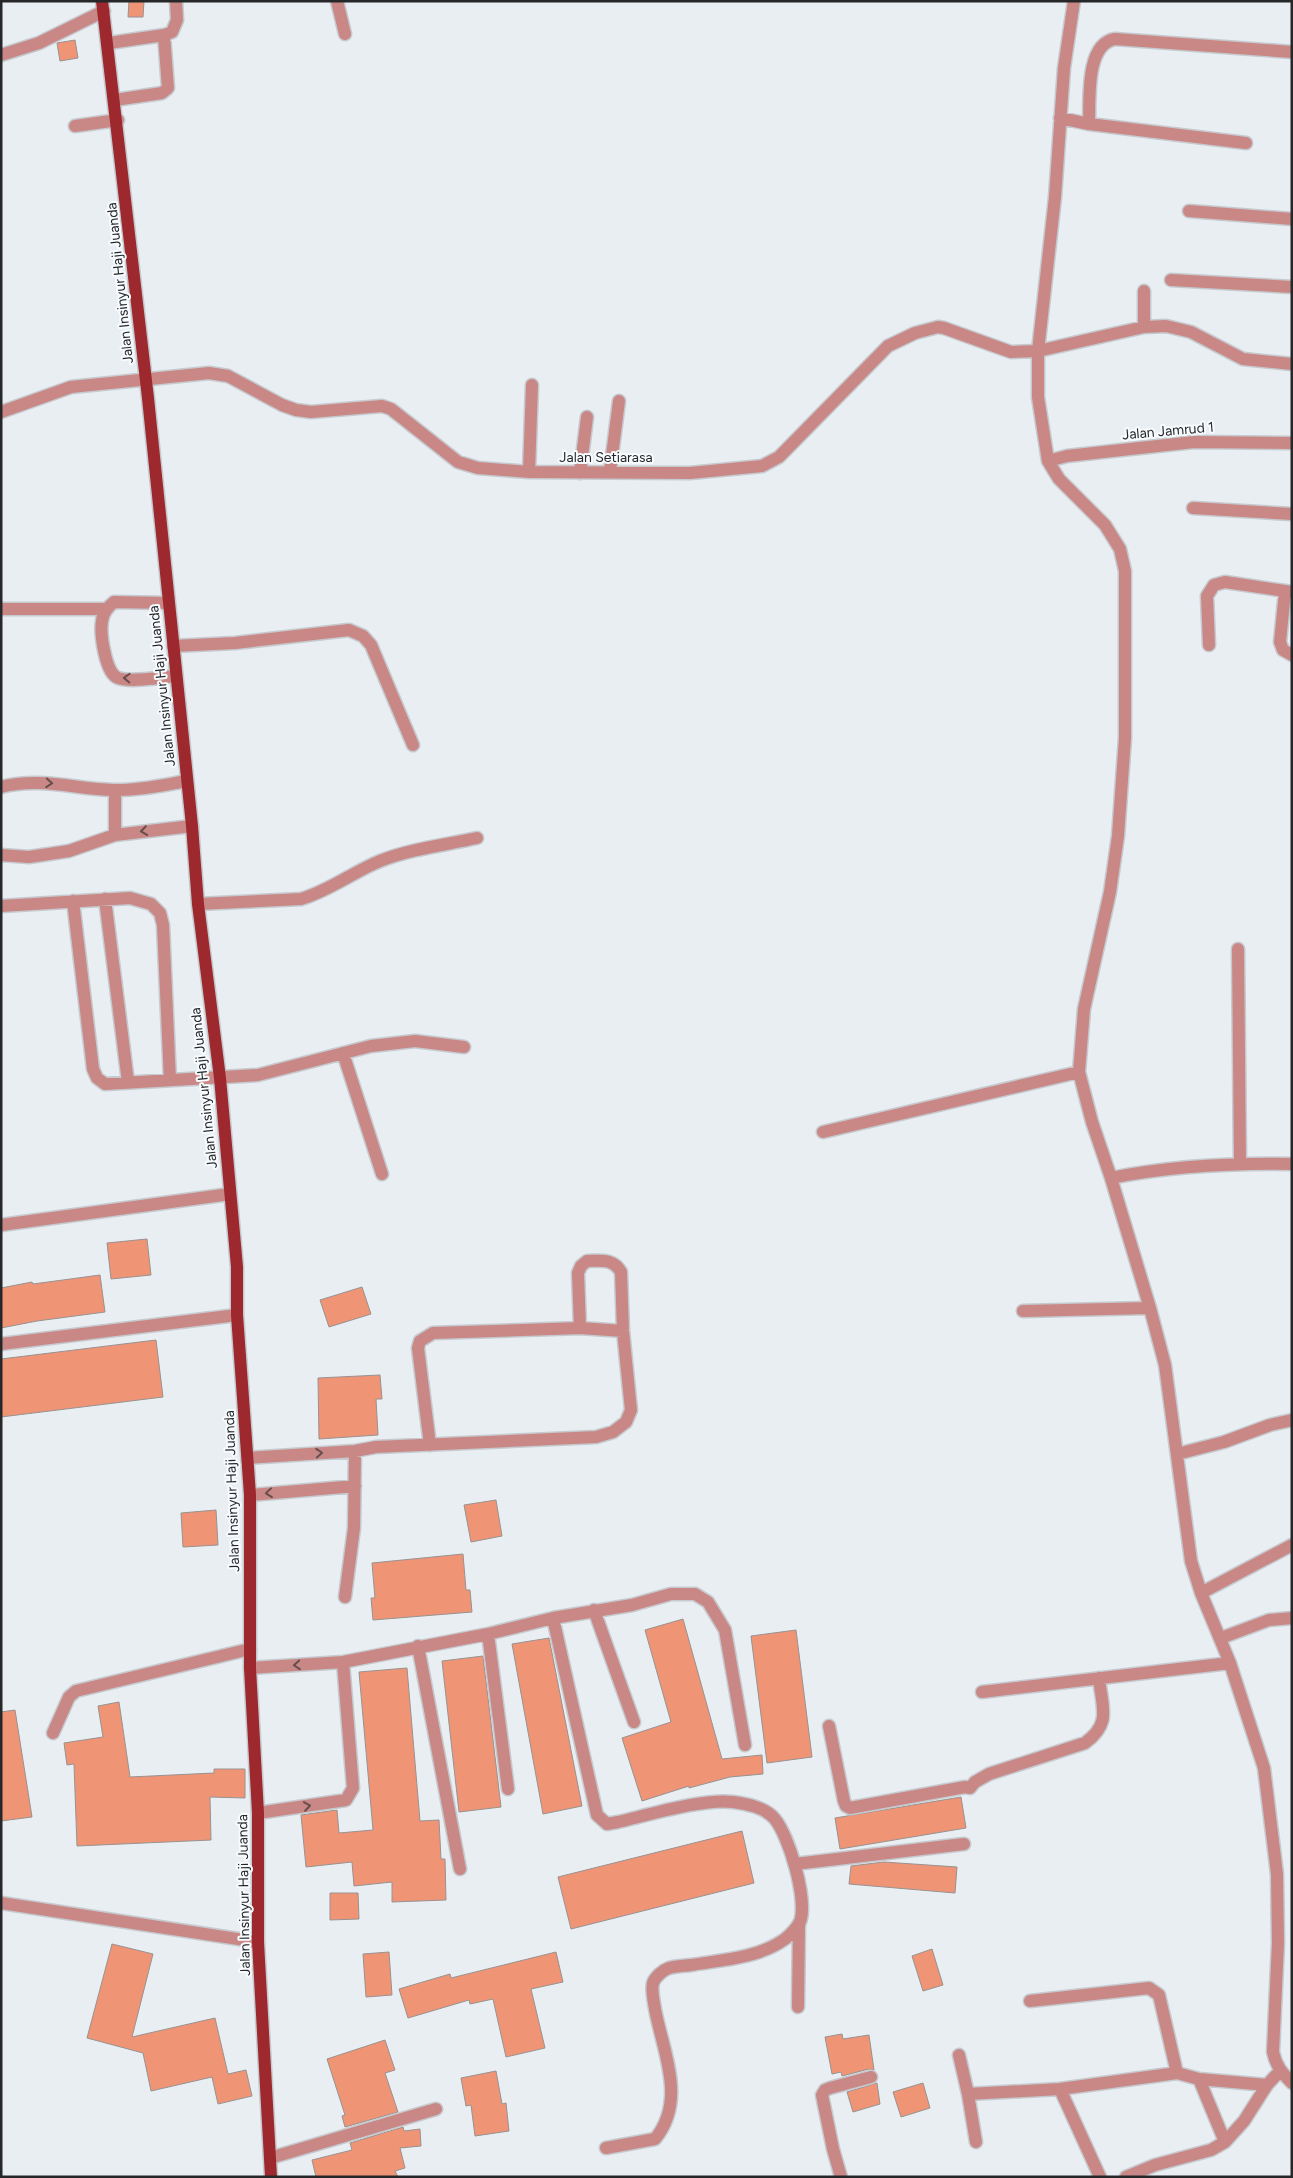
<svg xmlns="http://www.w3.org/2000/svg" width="1293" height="2178" font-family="Figtree,sans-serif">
<rect width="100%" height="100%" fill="#e9eef3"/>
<path fill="#f09476" stroke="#989290" d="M129,1H144L143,17H128Z
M75,40L78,58L60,61L57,43Z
M147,1239L151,1275L111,1279L107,1243Z
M100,1275L105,1312L37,1321L1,1328V1288L32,1282L33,1284Z
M362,1287L371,1314L329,1327L320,1300Z
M156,1340L163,1397L1,1417V1359Z
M380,1375L382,1399H376L378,1435L319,1439L318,1378Z
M496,1500L502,1536L471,1542L464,1505Z
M216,1510L218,1545L183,1547L181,1513Z
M463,1554L466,1590H470L472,1612L373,1620L371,1598H375L372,1563Z
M683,1619L722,1759L762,1755L763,1774L730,1777L689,1788V1786L642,1801L622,1738L671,1722L645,1630Z
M796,1630L812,1757L767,1763L751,1636Z
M549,1638L582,1806L543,1814L512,1644Z
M483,1656L501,1807L459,1812L442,1661Z
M407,1668L420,1821L439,1820L441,1859H445L446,1900L392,1902V1882L354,1886L352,1862L306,1867L301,1815L337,1810L339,1833L373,1830L359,1672Z
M119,1702L130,1777L214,1773V1769H245V1798L210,1797L211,1840L77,1846L74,1764L67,1765L64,1743L103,1737L98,1706Z
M15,1710L32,1817L1,1821V1712Z
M961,1797L966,1828L840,1849L835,1818Z
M742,1831L754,1883L571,1929L558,1877Z
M884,1862L957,1867L955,1893L849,1884L851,1866Z
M330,1893H358L359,1919L330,1920Z
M112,1944L153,1954L132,2037L215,2018L228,2074L246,2070L252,2096L218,2104L212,2077L151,2091L143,2053L87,2038Z
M932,1949L943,1985L923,1991L912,1956Z
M389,1952L392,1995L366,1997L363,1954Z
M556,1952L563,1982L531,1989L545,2048L506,2057L493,1999L470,2004L469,2000L408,2018L399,1989L450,1974L451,1978Z
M842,2034L843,2039L869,2035L874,2070L869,2069L842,2076L841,2072L832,2074L825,2037Z
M385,2040L395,2070L385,2073L398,2112L345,2127L342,2116L345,2115L327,2059Z
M496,2071L502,2104L506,2103L509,2131L475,2136L471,2105L466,2106L461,2078Z
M877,2083L880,2104L853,2112L847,2092Z
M923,2083L930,2108L901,2117L893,2092Z
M403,2127L404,2131L420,2129L421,2146L400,2148L405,2168L395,2171L398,2177H316L312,2160L352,2150L350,2143Z"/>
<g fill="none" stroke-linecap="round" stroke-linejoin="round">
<g stroke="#c6cacf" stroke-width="15">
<path id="minor" d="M337,1L345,34
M1074,1L1064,68L1055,197L1038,351V397L1048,461L1059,479L1105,525L1120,549L1125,571V738L1118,836L1110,892L1084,1009L1079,1072L1092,1122L1111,1178L1150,1308L1165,1365L1191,1561L1201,1593L1230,1663L1264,1768L1277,1874L1278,1943L1273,2052C1276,2066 1282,2073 1292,2083
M109,43L164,35L172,32L177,20L176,1
M1,55L39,43L104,11
M115,100L162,93L168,88L164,35
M1060,118L1089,124L1246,143
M1089,124C1090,101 1085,44 1115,39L1292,52
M75,126L118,120
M1189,211L1292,219
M1171,280L1292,287
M1144,291V327
M1,412L71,387L209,373L228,376L282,405L296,410L311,412L382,406L391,409L458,462L478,468L529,472L690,473L762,466L779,457L888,346L915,333L938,327L944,328L1011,352L1038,351L1144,327L1166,326L1191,332L1243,359L1292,364
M1048,461L1067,456L1194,442L1292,443
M610,471L619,401
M529,472L532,385
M580,473L587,417
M1193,508L1292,514
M1285,591L1280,642L1283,650L1292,655
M168,603L114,602C108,607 103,612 102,621C100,633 105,673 118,678C131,683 161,677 176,676
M1,609H106
M1209,645L1207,596L1214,585L1225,582L1292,592
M173,646L235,643L349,630L363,636L371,645L413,745
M1,787C40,777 75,789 113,790C137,791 163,785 187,781
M115,790V835
M1,855L29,857L69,851L115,835L192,826
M105,899L128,1082
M73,901L93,1069L97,1078L105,1084L258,1075L371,1046L415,1041L464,1047
M198,904L301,899C329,891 353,872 380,861C410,849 445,845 477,838
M1,906L130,898L151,904L160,913L163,925L170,1080
M1238,949L1240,1163
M343,1053L382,1174
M823,1132L1079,1072
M1111,1178C1171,1166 1232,1163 1292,1164
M1,1225L230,1194
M1023,1311L1150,1308
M580,1328L623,1331
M1,1344L237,1315
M1177,1454L1224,1442L1270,1425L1292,1420
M248,1458L355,1451L376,1447L596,1437L613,1432L626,1422L631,1410L623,1331L621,1272C613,1258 601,1261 587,1261L581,1266L578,1273L580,1328L433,1333L420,1341L418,1348L430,1445
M250,1495L355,1486
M1201,1593L1292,1545
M345,1597L354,1528L355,1451
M594,1610L634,1722
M553,1618L632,1605L671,1594H695L708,1602L725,1630L745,1745
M488,1634L508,1789
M1221,1638L1269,1620L1292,1618
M418,1646L460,1869
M250,1668L343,1662L488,1634L553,1618L597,1815L607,1824L618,1822C648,1815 705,1798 733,1802C747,1804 764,1807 774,1818C789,1835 808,1900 800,1922C797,1927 790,1935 785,1939C759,1958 722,1960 691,1965C684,1966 676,1966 669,1968C663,1970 655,1977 653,1983C651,1990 654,2002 655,2009C663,2052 687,2100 655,2139L606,2148
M982,1692L1230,1663
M829,1726L844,1801L846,1806L850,1808L965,1787L970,1788L975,1782L989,1774L1085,1743C1112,1723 1102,1708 1099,1678
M53,1733L69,1697L76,1691L250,1649
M258,1813L346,1800L353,1788L343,1662
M795,1864L964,1844
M1,1903L258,1942
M1030,2001L1149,1988L1159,1995L1177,2073L1199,2079L1225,2142
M798,2007L799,1923
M959,2055L968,2094
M1199,2079L1267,2085
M976,2142L968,2094L1060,2089
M270,2158L436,2109
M841,2177L833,2149L822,2095L825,2090L830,2088L871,2077
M1100,2177L1060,2089L1177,2073
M1126,2177L1155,2165L1211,2150L1225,2142L1244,2121L1267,2085L1280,2071"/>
</g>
<g stroke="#c6cacf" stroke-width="15">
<path id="major" d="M102,1L148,398L192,826L198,904L220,1078L237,1267V1315L250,1495V1668L258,1813V1942L271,2177"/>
</g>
<use href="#minor" stroke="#c98885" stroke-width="12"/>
<use href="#major" stroke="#9d292f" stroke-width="12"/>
</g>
<defs><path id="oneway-chevron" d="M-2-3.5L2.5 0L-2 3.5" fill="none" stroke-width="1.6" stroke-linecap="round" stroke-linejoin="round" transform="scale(1.25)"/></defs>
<g stroke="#674e4e">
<use href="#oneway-chevron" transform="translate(127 678) rotate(-178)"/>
<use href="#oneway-chevron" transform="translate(49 783) rotate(4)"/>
<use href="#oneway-chevron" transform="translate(144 831) rotate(172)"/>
<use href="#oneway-chevron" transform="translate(319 1453) rotate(-4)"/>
<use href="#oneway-chevron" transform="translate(269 1493) rotate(174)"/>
<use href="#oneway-chevron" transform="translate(297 1665) rotate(176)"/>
<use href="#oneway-chevron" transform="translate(307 1806) rotate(-8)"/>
</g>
<g text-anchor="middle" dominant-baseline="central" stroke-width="4" stroke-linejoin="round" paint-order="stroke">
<g font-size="14" fill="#252729" stroke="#f8fbfe">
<text transform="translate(120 283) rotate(-96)">Jalan Insinyur Haji Juanda</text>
<text transform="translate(1168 431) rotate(-5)">Jalan Jamrud 1</text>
<text x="606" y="457">Jalan Setiarasa</text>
<text transform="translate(162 686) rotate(-96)">Jalan Insinyur Haji Juanda</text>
<text transform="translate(204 1088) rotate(-96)">Jalan Insinyur Haji Juanda</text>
<text transform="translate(232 1491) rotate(-92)">Jalan Insinyur Haji Juanda</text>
<text transform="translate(244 1895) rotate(-91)">Jalan Insinyur Haji Juanda</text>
</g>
</g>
<rect width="1293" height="2178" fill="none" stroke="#252729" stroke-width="5"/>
</svg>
